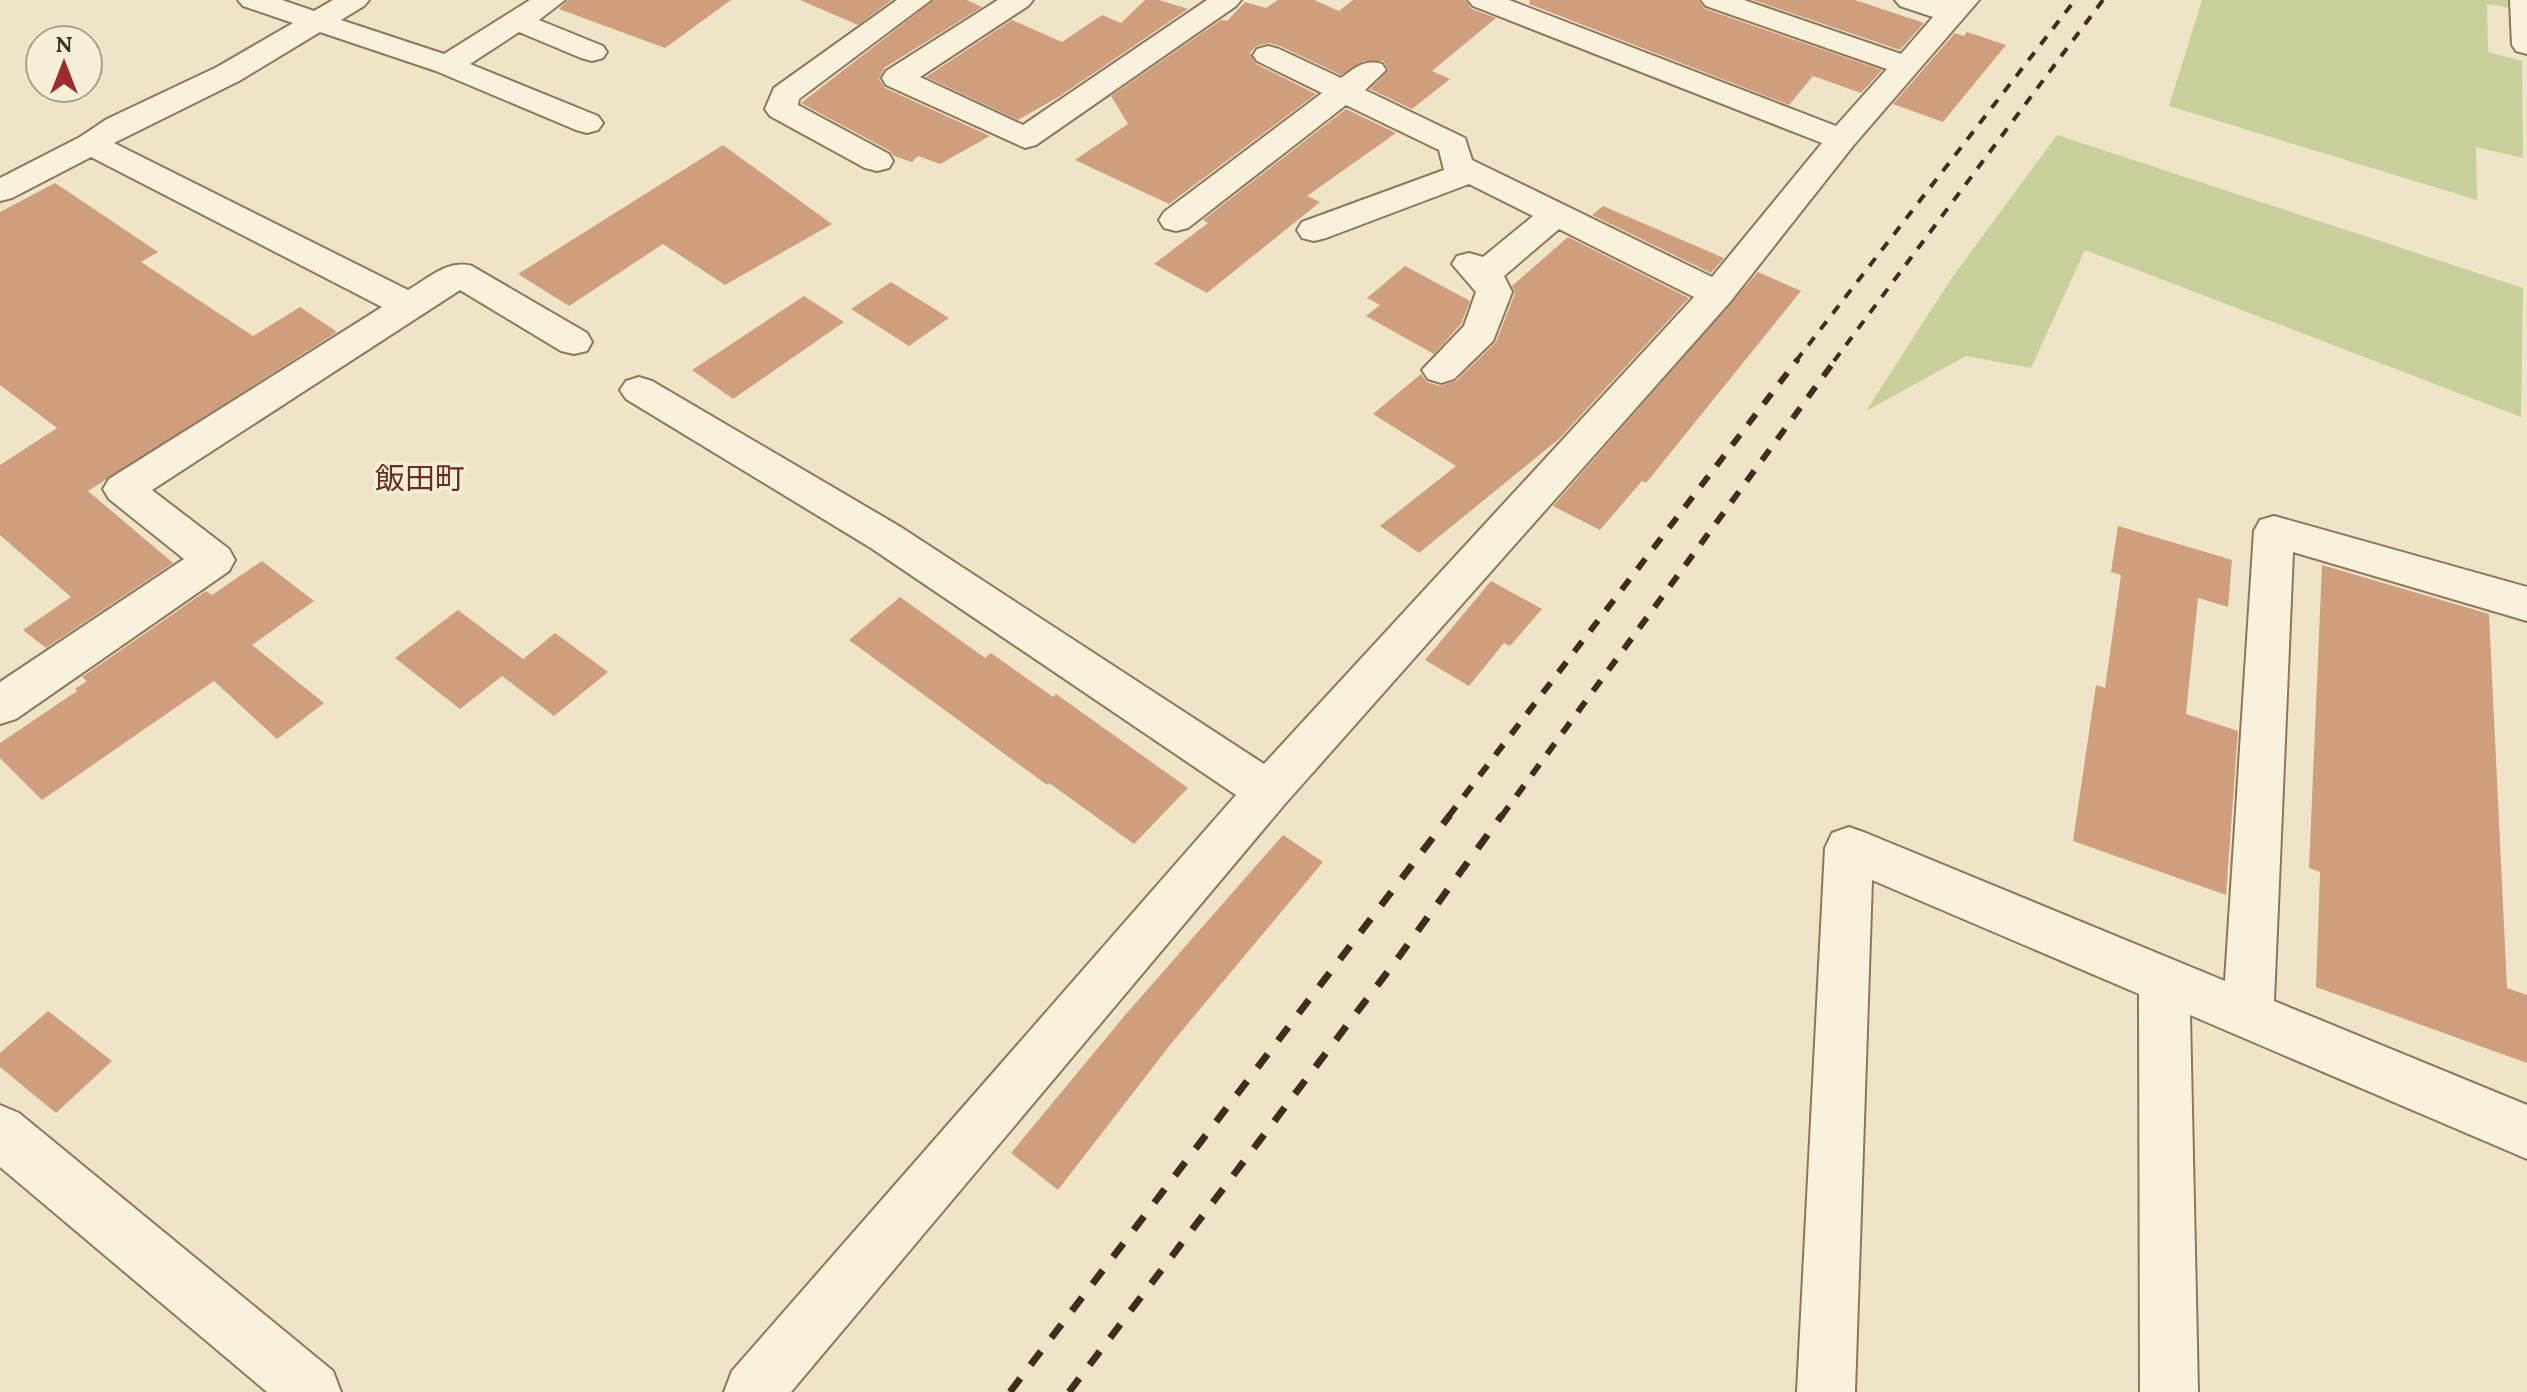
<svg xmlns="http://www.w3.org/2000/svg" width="2527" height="1392" font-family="Lora,'Noto Sans JP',serif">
<rect width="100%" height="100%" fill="#f0e4c8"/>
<path fill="#c9cf9b" d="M2202,0H2515V9L2487,4L2488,52L2522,61L2523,158L2476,147L2477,200L2169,106Z
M2057,135L2523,288L2521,417L2085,250L2031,368L1966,356L1866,411L1951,279Z"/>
<path fill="#cf9f7d" d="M568,0H731L665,48L559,9Z
M800,0H892L858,25Z
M934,0H967L982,7L884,68L879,79L885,88L990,136L940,164L918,156L912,162L894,156L890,151L801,103Z
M1145,0H1159L1188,9L1060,96L1018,120L926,77L1012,20L1062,42L1102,15L1121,23Z
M1278,0H1314L1339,11L1353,0H1465L1472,9L1496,18L1432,71L1450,79L1412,109L1370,89L1389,70L1383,61H1364L1341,75L1280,46L1269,43L1256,46L1250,53L1256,64L1316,94L1169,204L1075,160L1128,124L1111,96L1221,20L1227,21L1245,2L1266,8Z
M1530,0H1698L1705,9L1882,70L1861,93L1813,76L1789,105L1529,4Z
M1753,0H1855L1924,23L1900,50Z
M1967,32L2006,45L1943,122L1893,104L1955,33L1964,36Z
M1346,109L1396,133L1307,196L1320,202L1207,293L1154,264L1208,223L1203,220Z
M723,145L832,224L725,285L663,244L569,306L518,274Z
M55,183L158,252L141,262L253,336L300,307L337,332L88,491L173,563L46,648L23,630L71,597L0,535V465L57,428L0,385V212Z
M1603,206L1724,258L1711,273L1592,215Z
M1568,237L1689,298L1559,439L1419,553L1380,526L1456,466L1373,414L1421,374L1427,382L1440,386L1456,381L1496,342L1515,293L1512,286Z
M1405,266L1470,301L1461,324L1434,354L1366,316L1380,305L1367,298Z
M1758,272L1801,291L1646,483L1642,481L1600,530L1553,506Z
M891,282L949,318L909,346L851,309Z
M804,296L844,322L733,399L692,370Z
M2118,526L2232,560L2228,607L2198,598L2186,714L2238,731L2226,895L2073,841L2096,685L2105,688L2121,575L2111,572Z
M262,561L314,601L252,645L324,703L277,739L214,681L42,800L0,758V743L77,691L75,689L87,681L82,677L206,591L212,595Z
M2322,565L2489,614L2507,988L2527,995V1063L2316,987L2320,872L2309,868Z
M1491,581L1542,609L1510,646L1504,643L1469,686L1425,660Z
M900,597L985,658L991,653L1053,697L1056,694L1188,788L1134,844L1049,783L1047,785L849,640Z
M458,610L523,659L555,633L608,672L554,716L502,676L460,709L395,658Z
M1283,835L1323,862L1170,1045L1058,1190L1011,1153L1126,1014Z
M48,1011L112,1061L56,1113L0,1067V1053Z"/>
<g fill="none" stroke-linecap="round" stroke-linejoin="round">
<g stroke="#8d765c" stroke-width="4">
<path id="minor" d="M238,0H282L314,11L333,0H369L364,6L341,20L444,54L530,0H565L539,20L603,46L607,52L603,58L592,61L581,58L519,32L470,64L598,116L603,123L598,130L587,133L576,130L436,71L320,32L239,81L114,143L408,290C429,278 448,259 472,266L587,333L592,342L587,351L574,354L561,351L460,290L152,490L229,549L235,560L229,571L16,719L0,724V682L184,559L109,499L103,489L109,479L382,307L91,157L12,198L0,201V178L80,137L107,119L217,67L293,23L243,6Z
M897,0H931L799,99L798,105L889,154L893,161L889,168L877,171L865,168L770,116L765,109L774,88Z
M998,0H1033L1028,6L920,77L1023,125L1207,0H1241L1236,6L1036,145L1025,148L886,85L882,78L886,71Z
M1468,0H1509L1836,126L1887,69L1706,6L1701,0H1744L1901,54L1933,17L1900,6L1895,0H1979L1853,146L1730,302L1284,805L791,1392H724L732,1371L1236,795L871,548L626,399L620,390L626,381L639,377L652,381L899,526L1264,764L1694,297L1559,229L1504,276L1512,292L1493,341L1454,379L1441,383L1428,379L1422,370L1464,326L1476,292L1452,264L1457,256L1469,253L1483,257L1533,216L1469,184L1326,238L1314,241L1302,238L1297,230L1302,222L1444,170L1439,150L1346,105L1188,228L1176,231L1164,228L1159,220L1164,212L1322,93L1257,61L1253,55L1257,49L1268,46L1279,49L1341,78C1355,68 1364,59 1382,64L1386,70L1365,90L1465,138L1472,160L1712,277L1822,143L1473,6Z
M2510,0H2527V54L2516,51L2512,45Z
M2274,516L2527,587V621L2293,552L2274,1001L2527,1105V1159L2190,1015L2198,1392H2140L2139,994L1872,880L1855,1392H1797L1825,848L1832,833L1849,827L1866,833L2225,981L2254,531L2260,520Z
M0,1105L19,1113L333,1371L341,1392H267L0,1167Z"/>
</g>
<use href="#minor" fill="#faf1dc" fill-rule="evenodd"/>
<path stroke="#3d2e20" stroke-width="4" stroke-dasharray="10 10" stroke-linecap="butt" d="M1796,361L2075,0
M1834,361L2103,0"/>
<path stroke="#3d2e20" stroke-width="6" stroke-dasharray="13 13" stroke-linecap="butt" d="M1448,817L1798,359
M1501,817L1836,359"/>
<path stroke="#3d2e20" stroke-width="7" stroke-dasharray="17 17" stroke-linecap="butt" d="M1010,1392L1450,815
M1069,1392L1398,958L1502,815"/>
</g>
<g text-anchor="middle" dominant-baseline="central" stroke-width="7" stroke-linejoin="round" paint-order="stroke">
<g font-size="30" fill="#6b2e1e" stroke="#f7eed8">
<text x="420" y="478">飯田町</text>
</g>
</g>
<g transform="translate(64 64)"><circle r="38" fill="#f7eed8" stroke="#ada18e" stroke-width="2"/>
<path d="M0-6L14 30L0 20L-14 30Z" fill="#9e2a2b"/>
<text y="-12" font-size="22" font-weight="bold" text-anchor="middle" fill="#3d2e20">N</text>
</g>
</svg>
